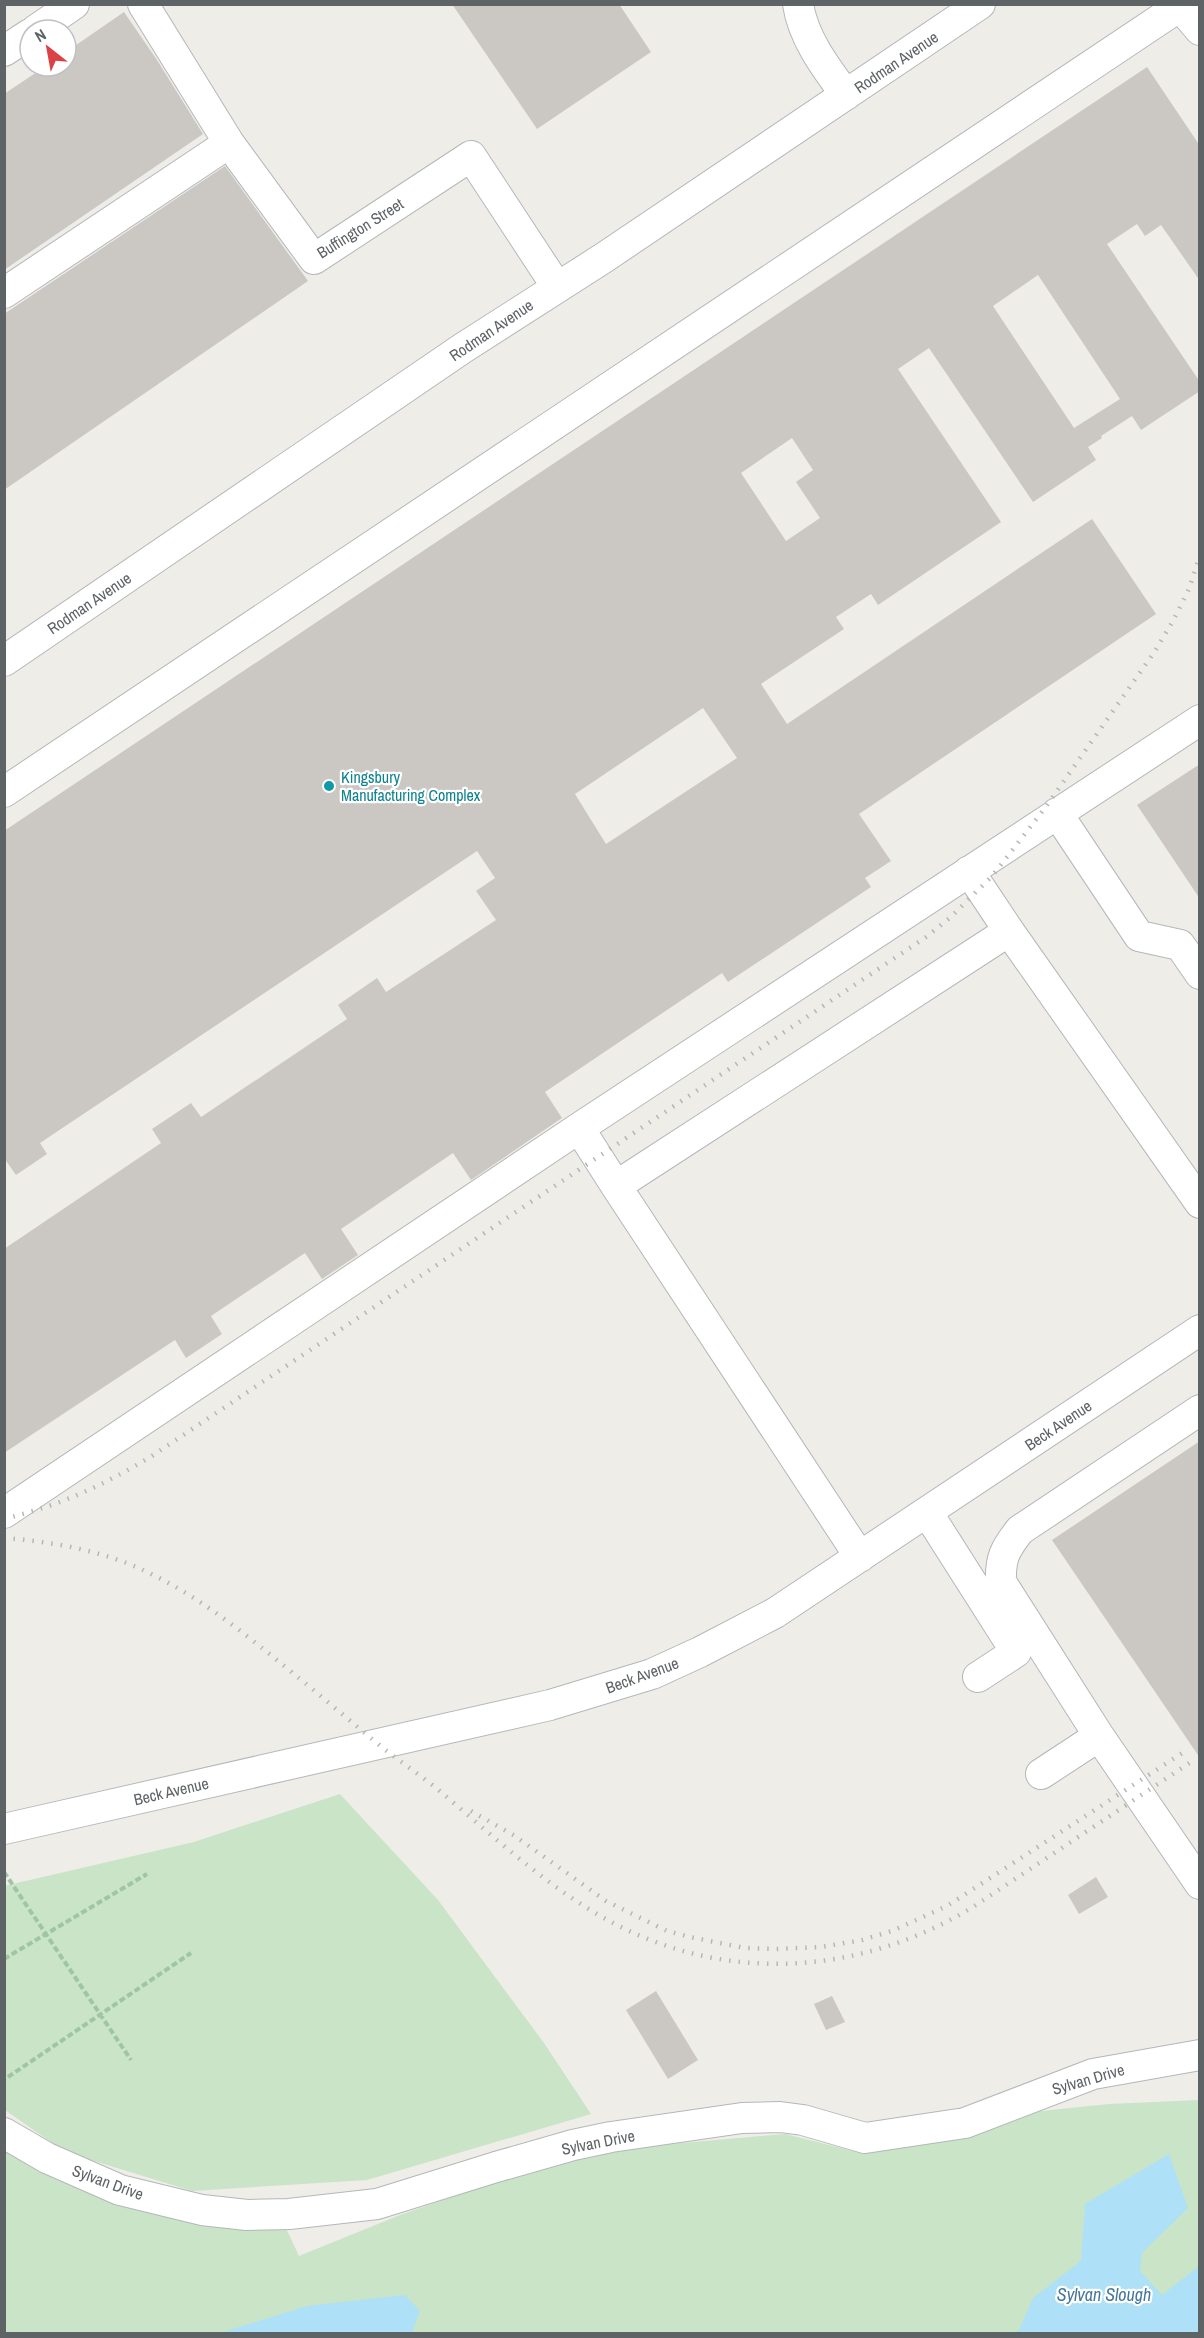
<svg xmlns="http://www.w3.org/2000/svg" width="1204" height="2338" font-family="'Archivo Narrow',sans-serif">
<rect width="100%" height="100%" fill="#efede7"/>
<path fill="#c9e4c6" d="M340,1794L438,1900L544,2043L591,2114L367,2180L192,2191L65,2152L5,2110L4,1886L194,1842Z
M1199,2100V2312L1162,2334L5,2333L4,2149L285,2226L299,2256L400,2215L548,2164L649,2146L785,2134L853,2151L968,2133L1022,2113L1109,2104Z"/>
<path fill="#aee0f8" d="M1169,2154L1188,2208L1142,2253L1140,2271L1162,2295L1199,2266V2333H1013L1019,2330L1033,2298L1081,2261L1085,2204Z
M405,2295L420,2311L412,2333H220L307,2306Z"/>
<path fill="#cbc8c4" fill-rule="evenodd" d="M452,4H619L651,52L537,129Z
M124,12L157,60L203,134L4,270V94L46,66H66V52Z
M1147,67L1200,146V281L1161,225L1145,236L1137,224L1107,244L1200,382V391L1141,430L1132,416L1101,436L1102,438L1088,447L1096,460L1033,502L929,348L898,369L1001,522L878,605L871,594L836,617L844,629L761,684L787,724L1092,519L1156,614L859,814L891,861L865,878L871,887L728,982L722,973L545,1092L562,1118L471,1180L453,1153L341,1229L358,1255L322,1279L305,1253L211,1316L222,1334L186,1358L175,1340L4,1453V1249L161,1143L152,1129L191,1103L201,1117L347,1019L338,1005L377,978L386,992L496,920L476,891L495,878L477,851L40,1143L47,1154L16,1175L4,1158V831ZM1038,275L1120,399L1074,428L993,306ZM792,438L813,470L796,482L820,518L786,541L741,473ZM703,708L737,758L606,844L575,794Z
M225,166L308,281L4,490V314Z
M1200,764V899L1137,805Z
M1200,1441V1758L1052,1540Z
M1096,1877L1108,1897L1079,1914L1068,1895Z
M656,1991L698,2060L668,2079L626,2010Z
M832,1996L845,2022L826,2030L814,2004Z"/>
<g fill="none" stroke-linecap="round" stroke-linejoin="round">
<g stroke="#b4b7ba" stroke-width="32">
<path id="minor" d="M143,4L229,143L314,259L471,156L557,287
M798,4C803,38 826,68 846,95
M1178,4L1200,30
M36,30L74,4
M4,51L30,34
M4,293L229,143
M4,661L463,348L605,257L980,4
M4,792L1180,6
M1057,813L1139,936L1180,945L1200,974
M969,871L1009,931
M579,1128L616,1186
M927,1512L1016,1652L978,1677
M4,1513L579,1128L1200,720
M860,1557L616,1186L1009,931L1200,1203
M1099,1736L1200,1884
M1041,1774L1099,1736L1001,1582C1000,1558 1005,1549 1020,1530L1200,1410
M4,1829L550,1705L652,1674L700,1652L775,1613L1200,1330
M4,2133L47,2158L120,2190L202,2210L247,2215L289,2214L377,2204L496,2167L573,2145L611,2137L742,2118L780,2117L803,2120L865,2138L965,2123L1093,2074L1200,2055"/>
</g>
<path stroke="#9fc5a6" stroke-width="4" stroke-dasharray="6 3" stroke-linecap="butt" d="M4,1872L131,2060
M4,1959L147,1874
M8,2077L191,1953"/>
<use href="#minor" stroke="#fff" stroke-width="30"/>
<path stroke="#b5b6b6" stroke-width="4.5" stroke-dasharray="1.5 8" stroke-linecap="butt" d="M4,1519C61,1505 102,1486 152,1456L926,937L951,917L993,875L1045,808L1155,651L1174,619L1189,589L1200,555
M4,1538C45,1541 86,1548 124,1562C191,1588 245,1634 300,1679C326,1700 351,1722 377,1743C396,1759 416,1772 435,1787C485,1829 536,1877 592,1911C713,1985 854,1979 973,1907L1191,1762
M471,1811L515,1836L606,1901L667,1931L690,1937L745,1948L776,1949L821,1947L862,1940L892,1931L947,1906L1187,1750"/>
</g>
<circle fill="#0f9aa8" stroke="#fff" stroke-width="2" cx="329" cy="786" r="6"/>
<g text-anchor="middle" dominant-baseline="central" stroke-width="4.5" stroke-linejoin="round" paint-order="stroke">
<g font-size="16" fill="#5e6366" stroke="#fff">
<text transform="translate(896 62) rotate(-34)">Rodman Avenue</text>
<text transform="translate(360 228) rotate(-32)">Buffington Street</text>
<text transform="translate(491 330) rotate(-34)">Rodman Avenue</text>
<text transform="translate(89 603) rotate(-34)">Rodman Avenue</text>
<text transform="translate(1058 1425) rotate(-34)">Beck Avenue</text>
<text transform="translate(642 1675) rotate(-20)">Beck Avenue</text>
<text transform="translate(171 1791) rotate(-13)">Beck Avenue</text>
<text transform="translate(1088 2079) rotate(-16)">Sylvan Drive</text>
<text transform="translate(598 2142) rotate(-11)">Sylvan Drive</text>
<text transform="translate(108 2182) rotate(20)">Sylvan Drive</text>
</g>
<g font-size="16" fill="#0d838f" stroke="#fff" text-anchor="start">
<text x="341" y="777">Kingsbury<tspan x="341" dy="18">Manufacturing Complex</tspan></text>
</g>
<g font-size="18" font-style="italic" fill="#457799" stroke="#fff">
<text x="1104" y="2294">Sylvan Slough</text>
</g>
</g>
<rect width="1204" height="2338" fill="none" stroke="#5e6366" stroke-width="12"/>
<g transform="translate(48 48) rotate(329)"><circle r="28" fill="#ffffff" stroke="#bfc1c2" stroke-width="1.5"/>
<path d="M0-4.5L10 22L0 15L-10 22Z" fill="#dc4145"/>
<text y="-9" font-size="16" font-weight="bold" text-anchor="middle" fill="#5e6366">N</text>
</g>
</svg>
